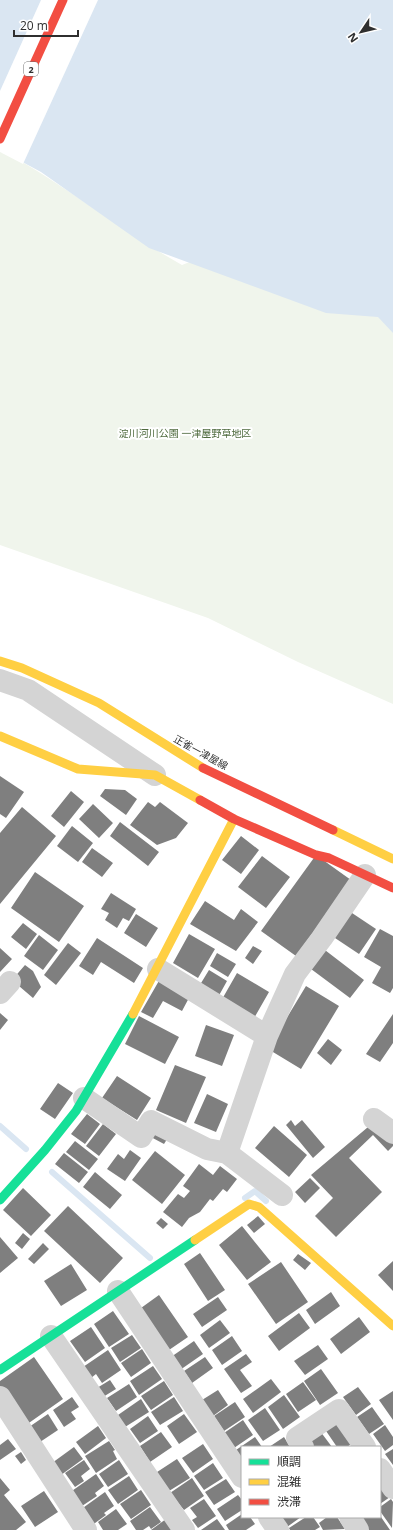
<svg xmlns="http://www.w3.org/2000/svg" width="393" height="1530" font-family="'Open Sans','Noto Sans JP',sans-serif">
<rect width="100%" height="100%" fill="#fff"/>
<path fill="#f0f5ec" d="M0,150C64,183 119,230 182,265L205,256L382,314L393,329V704L298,662L208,618L0,545Z"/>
<path fill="#dae6f2" d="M0,0H393V333L378,317L326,313L149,248L41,172L0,150Z"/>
<path fill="#fff" d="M41,0H98L23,164L0,152V91Z"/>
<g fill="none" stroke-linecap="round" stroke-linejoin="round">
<path stroke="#dae6f2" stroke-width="6" d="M0,1126L26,1149
M52,1172L150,1258
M245,1198L255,1191L266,1201"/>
</g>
<path fill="#7f7f7f" d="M0,776L24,792L6,818L0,814Z
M105,789L125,790L137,799L126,815L100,796Z
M71,791L84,802L64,827L51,816Z
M148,802L155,807L160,802L188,823L176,838L157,845L130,825Z
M93,804L113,823L99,838L79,819Z
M22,807L56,836L0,904V833Z
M120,822L159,852L148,866L110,836Z
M72,826L93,843L78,862L57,846Z
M241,836L259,850L241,874L222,860Z
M92,848L113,863L102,877L82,862Z
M316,855L351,880L296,956L261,931Z
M262,856L290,877L266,908L238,887Z
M35,872L84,906L59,942L11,908Z
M111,893L136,909L129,921L123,918L117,928L105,920L109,913L101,909Z
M205,901L234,920L241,909L258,922L236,951L190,924Z
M349,911L376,929L359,954L332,936Z
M136,914L158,928L146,947L124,933Z
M23,923L37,934L26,949L11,937Z
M380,929L393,936V988L390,993L372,983L381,967L364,957Z
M189,934L215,949L198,978L173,963Z
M39,935L58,950L43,970L24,956Z
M97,938L143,968L134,983L101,962L93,975L79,966Z
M68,943L81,953L56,985L44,975Z
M253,946L262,951L253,964L245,958Z
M321,947L364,980L350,998L307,966Z
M0,948L12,959L0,972Z
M217,953L236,964L228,977L210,966Z
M25,965L33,971L41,987L33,998L12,980Z
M209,970L227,981L217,999L198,988Z
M237,973L269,992L253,1020L221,1001Z
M160,979L190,996L182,1011L163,1001L153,1018L141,1012Z
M306,986L339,1006L301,1069L268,1049Z
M0,1013L8,1020L0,1030Z
M393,1014V1043L380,1062L366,1054Z
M139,1016L179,1037L165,1064L125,1044Z
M206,1025L234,1035L222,1066L195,1056Z
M328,1039L342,1050L331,1065L317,1053Z
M175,1065L206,1077L186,1123L156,1110Z
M117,1076L151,1098L137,1120L102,1098Z
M58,1083L73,1093L55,1119L40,1109Z
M207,1094L228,1104L216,1132L194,1123Z
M87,1114L100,1124L85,1144L71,1134Z
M291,1120L295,1126L302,1120L325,1147L313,1158L286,1125Z
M374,1122L393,1139V1146L388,1151L373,1135L349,1158L382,1192L336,1237L315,1216L333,1198L311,1175Z
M103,1124L116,1134L99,1156L86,1146Z
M274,1126L307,1155L289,1177L255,1148Z
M154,1127L169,1136L164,1144L149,1136Z
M75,1141L98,1159L89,1170L66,1152Z
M130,1150L141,1158L125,1181L107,1169L118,1154L124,1159Z
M155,1151L185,1175L162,1204L132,1180Z
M64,1153L88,1172L79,1183L55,1164Z
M199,1164L213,1175L220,1166L237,1179L227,1192L223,1189L213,1201L210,1199L200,1212L189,1218L182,1227L163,1212L178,1194L184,1198L190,1191L183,1186Z
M95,1172L122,1195L110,1209L83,1187Z
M310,1178L320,1188L305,1203L295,1192Z
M23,1188L51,1215L31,1236L3,1210Z
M68,1206L123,1258L100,1283L44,1231Z
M258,1216L265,1224L254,1233L247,1225Z
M161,1218L168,1224L163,1229L156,1223Z
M242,1226L271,1262L247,1280L219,1245Z
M23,1233L30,1239L22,1249L15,1243Z
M0,1237L18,1258L0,1273Z
M43,1243L49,1249L34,1264L28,1259Z
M200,1253L225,1290L208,1301L184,1264Z
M298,1254L311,1263L305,1270L293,1260Z
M393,1261V1291L378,1275Z
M281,1262L308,1302L276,1324L248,1284Z
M71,1264L87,1290L61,1306L44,1281Z
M331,1292L340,1306L315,1324L306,1310Z
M159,1295L188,1337L169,1350L141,1308Z
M218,1297L227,1310L202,1327L193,1314Z
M113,1311L129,1334L109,1347L94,1324Z
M299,1313L310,1328L279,1351L268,1336Z
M359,1317L370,1332L341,1354L330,1339Z
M220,1320L230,1333L209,1348L200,1335Z
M91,1327L105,1348L85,1362L70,1341Z
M132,1335L141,1348L120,1362L111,1348Z
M232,1336L242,1351L222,1365L212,1350Z
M194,1341L203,1354L180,1370L171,1357Z
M318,1345L328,1359L305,1375L294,1361Z
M142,1349L151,1363L131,1377L121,1363Z
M108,1350L121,1370L102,1383L96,1374L91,1378L83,1367Z
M246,1354L252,1362L240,1370L252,1386L241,1393L224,1369Z
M34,1357L63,1399L26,1425L0,1389V1381Z
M205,1357L213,1368L192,1383L184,1371Z
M153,1366L162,1379L139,1395L130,1381Z
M321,1369L338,1393L320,1405L304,1381Z
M271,1379L281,1392L253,1413L243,1399Z
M110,1380L116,1389L103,1397L97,1388Z
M164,1381L173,1395L151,1410L141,1396Z
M303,1382L316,1400L298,1412L286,1394Z
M129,1384L137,1397L116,1411L107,1398Z
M358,1387L371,1404L356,1415L343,1397Z
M218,1390L228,1405L213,1416L202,1400Z
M393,1391V1420L379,1400Z
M284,1395L300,1417L283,1429L268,1407Z
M72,1397L79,1407L71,1412L76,1419L64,1427L53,1410Z
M174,1397L183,1411L160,1425L151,1412Z
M141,1399L149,1412L125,1427L118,1415Z
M235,1402L245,1417L224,1431L214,1416Z
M372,1407L384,1424L369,1434L357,1417Z
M265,1408L280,1430L263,1441L248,1420Z
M48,1414L58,1430L40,1442L29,1427Z
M184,1414L197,1432L179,1444L167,1426Z
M148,1416L158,1431L140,1443L130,1429Z
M338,1419L354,1442L347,1447H337L324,1428Z
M243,1420L253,1435L234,1448L224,1433Z
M385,1425L393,1437V1445L385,1451L373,1434Z
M98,1426L106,1438L85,1454L76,1442Z
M320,1431L332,1447H312L311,1438Z
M161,1432L172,1447L150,1462L140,1446Z
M255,1437L262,1447H242V1460L236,1450Z
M284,1437L290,1447H269Z
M8,1439L16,1449L0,1460V1445Z
M109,1441L115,1450L113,1451L117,1459L96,1473L85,1456Z
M203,1444L213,1459L193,1473L182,1458Z
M74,1447L83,1459L61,1475L52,1463Z
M393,1449V1465L385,1454Z
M21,1452L26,1460L21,1464L15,1456Z
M177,1459L190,1478L169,1491L154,1474Z
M84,1460L90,1469L81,1476L84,1481L75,1487L65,1473Z
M119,1460L128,1474L108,1487L99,1474Z
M213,1463L223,1478L204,1490L194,1476Z
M96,1474L104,1486L95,1493L97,1496L79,1508L69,1493Z
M129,1476L138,1490L118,1504L108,1490Z
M0,1478L10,1490L4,1495L26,1522L16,1530H0Z
M192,1478L204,1496L184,1510L170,1493Z
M226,1479L235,1492L214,1505L205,1492Z
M380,1481L390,1497L380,1504Z
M141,1490L151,1505L131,1519L120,1504Z
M44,1491L58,1512L35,1527L21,1506Z
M105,1492L114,1506L104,1513L106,1515L91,1526L80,1510Z
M238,1495L242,1500V1510L225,1521L217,1509Z
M204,1499L216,1516L198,1528L192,1520L197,1517L190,1508Z
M391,1499L393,1502L392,1528L380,1511V1507Z
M150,1507L161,1522L151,1529L149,1526L143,1530H136L130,1521Z
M116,1509L127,1524L118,1530H103L98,1522Z
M242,1514V1517H250L255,1524L246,1530H229L226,1525Z
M280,1517H301L287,1527Z
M306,1517H313L320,1527L315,1530H290L289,1528Z
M327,1517H337L345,1529L323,1530L319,1523Z
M364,1517H381L390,1530H369L361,1519Z
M166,1519L174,1530H151Z
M217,1519L225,1530H201Z"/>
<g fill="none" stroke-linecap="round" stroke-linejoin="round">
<path stroke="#d4d4d4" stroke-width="22" d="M0,680L28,690L155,775
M158,969L267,1036
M0,993L10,982
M84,1098L141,1137L151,1121L207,1149L227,1153L282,1195
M374,1119L393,1133
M227,1153L267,1036L295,974L322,938L365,875
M118,1291L242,1477
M51,1336L184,1530
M0,1397L86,1530
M303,1447L297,1438L339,1410L365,1447
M380,1469L393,1488
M269,1517L278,1530
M350,1517L358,1530"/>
<path stroke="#16e098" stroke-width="9" d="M0,1200L45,1150L76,1111L133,1014
M0,1370L195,1240"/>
<path stroke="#ffcf43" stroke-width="9" d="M0,661L22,668L99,703L203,768
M0,736L78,769L155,775L200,800
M333,830L393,859
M133,1014L234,819
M195,1240L249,1204L259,1207L393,1326"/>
<path stroke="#f24e42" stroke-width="9" d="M0,139L63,0
M203,768L333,830
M200,800L234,819L316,855L329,858L393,888"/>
</g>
<g text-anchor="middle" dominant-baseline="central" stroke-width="4" stroke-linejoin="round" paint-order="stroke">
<rect fill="#fff" stroke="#6d6d6d" stroke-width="1" x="24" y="62" width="14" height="14" rx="3"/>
<g font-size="9" font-weight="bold" fill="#2f2f2f">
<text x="31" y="69">2</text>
</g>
<g font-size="10" fill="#4e6a3d" stroke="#fff">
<text x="185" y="433">淀川河川公園 一津屋野草地区</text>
</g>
<g font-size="10" fill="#2f2f2f" stroke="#fff">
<text transform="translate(201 752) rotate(29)">正雀一津屋線</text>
</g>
</g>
<rect x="241" y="1446" width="140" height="72" fill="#ffffff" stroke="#acacac"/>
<rect x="249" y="1459" width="20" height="6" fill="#16e098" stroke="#acacac"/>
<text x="277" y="1466" font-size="12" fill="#2f2f2f">順調</text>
<rect x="249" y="1479" width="20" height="6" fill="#ffcf43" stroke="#acacac"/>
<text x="277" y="1486" font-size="12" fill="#2f2f2f">混雑</text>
<rect x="249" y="1499" width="20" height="6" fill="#f24e42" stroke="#acacac"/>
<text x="277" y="1506" font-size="12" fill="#2f2f2f">渋滞</text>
<g transform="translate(361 32) rotate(235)" stroke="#ffffff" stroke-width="3" paint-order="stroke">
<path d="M0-3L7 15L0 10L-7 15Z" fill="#2f2f2f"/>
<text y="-6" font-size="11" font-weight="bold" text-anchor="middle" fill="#2f2f2f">N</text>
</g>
<path d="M14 30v6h64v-6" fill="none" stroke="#2f2f2f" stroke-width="2"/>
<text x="20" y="30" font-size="12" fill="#2f2f2f" stroke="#ffffff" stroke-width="3" paint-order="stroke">20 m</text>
</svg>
